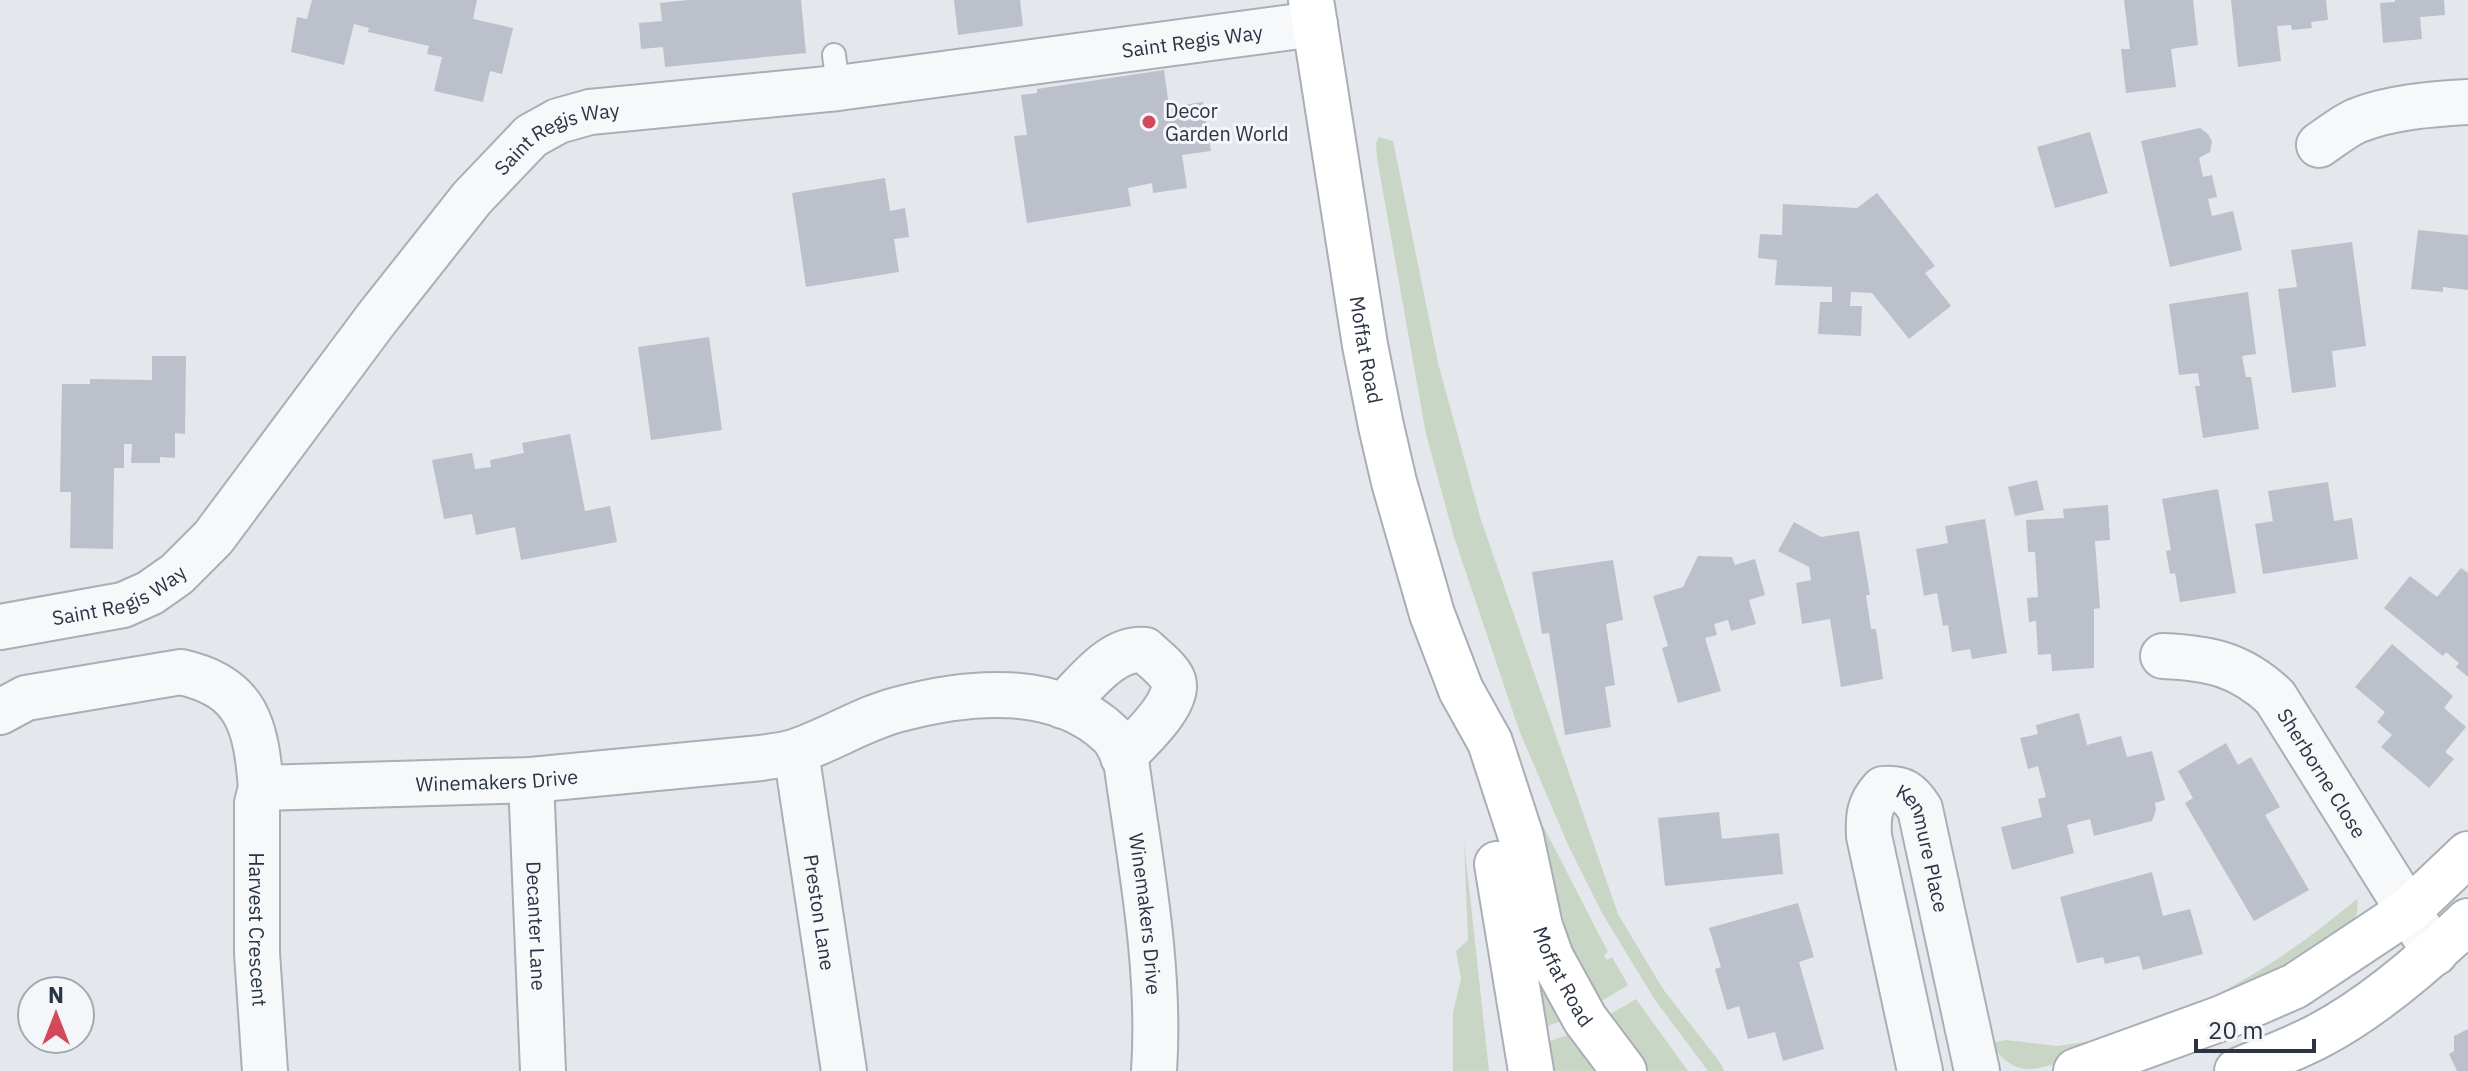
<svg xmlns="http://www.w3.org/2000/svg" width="2468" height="1071" font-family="'IBM Plex Sans',sans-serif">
<rect width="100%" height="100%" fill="#e4e7ec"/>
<path fill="#c9d6c5" d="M1379,137L1393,141L1438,363L1481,520L1618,914L1663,989L1722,1065L1724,1071H1708L1655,1000L1602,913L1569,847L1519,730L1454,537L1426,434L1377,158L1376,143Z
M1538,816L1608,952L1604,955L1607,960L1612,957L1628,985L1600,1002L1578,967L1582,963L1578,957L1572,954Z
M1464,841L1489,1071H1453V1012L1461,979L1456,951L1468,940Z
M2357,899C2359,907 2357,916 2352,923C2328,953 2249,985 2212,1004L2210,998C2264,971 2310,938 2357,899Z
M1529,965L1564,1020L1545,1027Z
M1636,999L1688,1071H1645L1609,1015Z
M1573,1033L1601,1071H1548V1042Z
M2106,1039C2088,1051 2047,1071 2025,1069C2010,1067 1999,1056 1991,1043L2006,1040L2057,1046Z"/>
<path fill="#bbc0ca" d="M312,0H477L473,19L513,28L502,74L490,71L483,102L434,91L442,57L427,54L429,46L368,32L369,28L354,24L344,65L291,52L297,17L307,19Z
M688,0H801L806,53L665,67L663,47L641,49L639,23L662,21L660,3Z
M954,0H1020L1023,26L958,35Z
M2124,0H2193L2198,45L2171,49L2176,87L2126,93L2121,49H2130Z
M2231,0H2326L2328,20L2311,22L2312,28L2292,30L2291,25L2277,26L2281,61L2238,67Z
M2395,0H2444L2445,15L2420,17L2422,39L2383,43L2380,3L2395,2Z
M1164,70L1169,107L1203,102L1211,151L1182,155L1187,188L1153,193L1152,183L1128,188L1131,206L1027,223L1014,136L1027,135L1021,95L1037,93V89Z
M2200,128L2208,134L2212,141L2210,152L2199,158L2203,177L2212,175L2217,197L2208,199L2212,216L2233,211L2242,250L2170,267L2141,141Z
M2090,132L2108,193L2055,208L2037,147Z
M885,178L890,211L905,208L909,237L894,239L899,272L806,287L792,193Z
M1877,193L1935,266L1925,273L1951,306L1909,339L1872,293L1851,292L1850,306H1862L1861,336L1818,334L1820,302H1832V287L1775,285L1777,260L1758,258L1760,234L1782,235L1783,204L1857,208Z
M2418,230L2468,235V290L2443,287V292L2411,289Z
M2352,242L2366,346L2332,351L2336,387L2292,393L2278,289L2297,287L2291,250Z
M2248,292L2256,354L2242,356L2246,377H2251L2259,429L2203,438L2195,386H2200L2198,373L2179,375L2169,304Z
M709,337L722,430L651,440L638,347Z
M152,356H186L185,434L175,433V458L160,457V463H131L132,444H124V468H114L113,549L70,548L71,492H60L62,384H90V379L152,380Z
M570,434L585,511L610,506L617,542L521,560L515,527L476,535L472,514L444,519L432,460L472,453L475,469L491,467L490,460L524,453L522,443Z
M2037,480L2044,510L2015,516L2008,487Z
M2328,482L2334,521L2352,518L2358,559L2263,574L2255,524L2273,521L2268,491Z
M2218,489L2236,593L2180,602L2175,573L2170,574L2166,551L2171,550L2162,499Z
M2108,505L2110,540L2095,541L2100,608L2094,609V668L2052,671L2051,654L2038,655L2036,621L2029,622L2027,598L2038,597L2035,552H2028L2026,520L2064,518L2063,509Z
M1985,519L2007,653L1972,659L1970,649L1952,652L1948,625L1943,626L1937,593L1924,596L1916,549L1948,543L1945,526Z
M1794,522L1821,537L1859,531L1870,595H1866L1871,629H1876L1883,679L1841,687L1830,619L1802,624L1796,583L1811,580L1809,567L1778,551Z
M1698,556L1732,557L1735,565L1755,559L1765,595L1749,600L1756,624L1731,631L1728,620L1714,624L1717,635L1705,638L1721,691L1678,703L1662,648L1668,646L1653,596L1683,587Z
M1613,560L1623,620L1606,624L1615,685L1605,687L1611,727L1565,735L1549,633L1542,634L1532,572Z
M2461,568L2468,573V677L2456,667L2459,663L2446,652L2443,656L2384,608L2410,576L2437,597Z
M2392,644L2453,696L2444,708L2466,727L2445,752L2454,759L2429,788L2381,747L2392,735L2377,722L2385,712L2355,687Z
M2079,713L2087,745L2121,736L2127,757L2152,751L2165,800L2155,803L2156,810L2152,821L2094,836L2090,819L2067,825L2074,853L2012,870L2001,827L2042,817L2038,799L2046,797L2038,766L2028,769L2020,738L2038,734L2036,725Z
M2226,743L2238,765L2251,757L2280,807L2265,815L2309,890L2254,921L2185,803L2193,798L2178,771Z
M1719,812L1722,839L1779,833L1783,874L1665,886L1658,818Z
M2152,872L2163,916L2190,909L2203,954L2143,970L2139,956L2105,964L2103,957L2077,963L2060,897Z
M1798,903L1814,957L1799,962L1824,1049L1783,1061L1775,1032L1748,1039L1739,1006L1727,1010L1715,969L1721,967L1709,928Z
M2468,1029V1071H2457L2449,1054L2454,1051V1036Z"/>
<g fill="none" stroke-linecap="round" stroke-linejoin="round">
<g stroke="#a9aeb7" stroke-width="26">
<path id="lane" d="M834,55L838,88"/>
</g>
<g stroke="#a9aeb7" stroke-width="48">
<g id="street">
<path d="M2319,145C2331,137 2343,127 2356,121C2390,107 2432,104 2468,102"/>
<path id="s1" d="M0,627L123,605L150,593L177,574L213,538L377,318L472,198L531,136L558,121L590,112L838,88L1315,24"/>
<path id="s2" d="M2163,656C2209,658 2240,664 2275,697L2435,953"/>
<path d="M1063,706C1086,684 1111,647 1145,650C1153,658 1167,668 1172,678C1184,700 1138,741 1123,757"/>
<path id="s3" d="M0,712L26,698L181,672C248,687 256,726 261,788L531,780L761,758C773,756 786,755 797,751C832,739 864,718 900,709C967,691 1055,682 1110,734C1117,740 1121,752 1126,760C1140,863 1161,967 1154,1071"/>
<path id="s4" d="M796,752L844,1071"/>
<path id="s5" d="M531,780L543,1071"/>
<path id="s6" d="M261,788L257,803V953L265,1071"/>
<path id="s7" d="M1920,1071L1869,836C1868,816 1869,804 1883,789C1902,787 1910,793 1920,809L1977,1071"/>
</g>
</g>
<g stroke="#a9aeb7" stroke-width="48">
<g id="secondary">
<path id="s8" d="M1311,0L1365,345L1381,426L1394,482L1432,614L1461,690L1490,742L1521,837L1540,926L1551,957L1585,1019L1624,1071"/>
<path d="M1497,864L1531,1071"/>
<path d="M2076,1071L2222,1018L2295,986L2408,911L2468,854"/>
<path d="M2237,1071C2265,1059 2295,1049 2322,1034C2373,1007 2426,961 2468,921"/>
</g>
</g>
<use href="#lane" stroke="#f7f8fa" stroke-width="22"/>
<use href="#street" stroke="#f7f8fa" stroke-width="44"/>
<use href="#secondary" stroke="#fff" stroke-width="44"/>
</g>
<circle fill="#d1495b" stroke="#f4f6f9" stroke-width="3" cx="1149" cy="122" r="8"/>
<g text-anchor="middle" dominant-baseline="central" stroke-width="6" stroke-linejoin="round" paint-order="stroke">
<g font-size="20" fill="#2b3445" stroke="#f4f6f9">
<text stroke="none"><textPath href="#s1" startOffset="1422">Saint Regis Way</textPath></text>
<text stroke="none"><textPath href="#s1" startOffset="774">Saint Regis Way</textPath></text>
<text stroke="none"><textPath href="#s8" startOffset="354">Moffat Road</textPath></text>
<text stroke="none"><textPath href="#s1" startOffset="124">Saint Regis Way</textPath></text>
<text stroke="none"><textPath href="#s2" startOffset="212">Sherborne Close</textPath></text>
<text stroke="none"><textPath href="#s3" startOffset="578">Winemakers Drive</textPath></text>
<text stroke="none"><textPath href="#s7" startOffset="374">Kenmure Place</textPath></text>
<text stroke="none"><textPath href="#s4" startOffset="162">Preston Lane</textPath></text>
<text stroke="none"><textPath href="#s3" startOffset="1398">Winemakers Drive</textPath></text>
<text stroke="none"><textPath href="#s5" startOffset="146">Decanter Lane</textPath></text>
<text stroke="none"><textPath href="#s6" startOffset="142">Harvest Crescent</textPath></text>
<text stroke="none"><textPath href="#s8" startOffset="1014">Moffat Road</textPath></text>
</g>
<g font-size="20" fill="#2b3445" stroke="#f4f6f9" text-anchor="start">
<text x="1165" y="110">Decor<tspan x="1165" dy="23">Garden World</tspan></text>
</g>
</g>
<g transform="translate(56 1015)"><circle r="38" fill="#f4f6f9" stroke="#a4a8b1" stroke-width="2"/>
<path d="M0-6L14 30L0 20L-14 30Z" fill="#d1495b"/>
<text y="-12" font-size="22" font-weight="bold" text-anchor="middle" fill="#2b3445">N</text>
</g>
<path d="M2196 1039v12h118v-12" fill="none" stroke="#2b3445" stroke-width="4"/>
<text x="2208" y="1039" font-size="24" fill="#2b3445" stroke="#f4f6f9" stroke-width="6" paint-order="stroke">20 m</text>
</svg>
